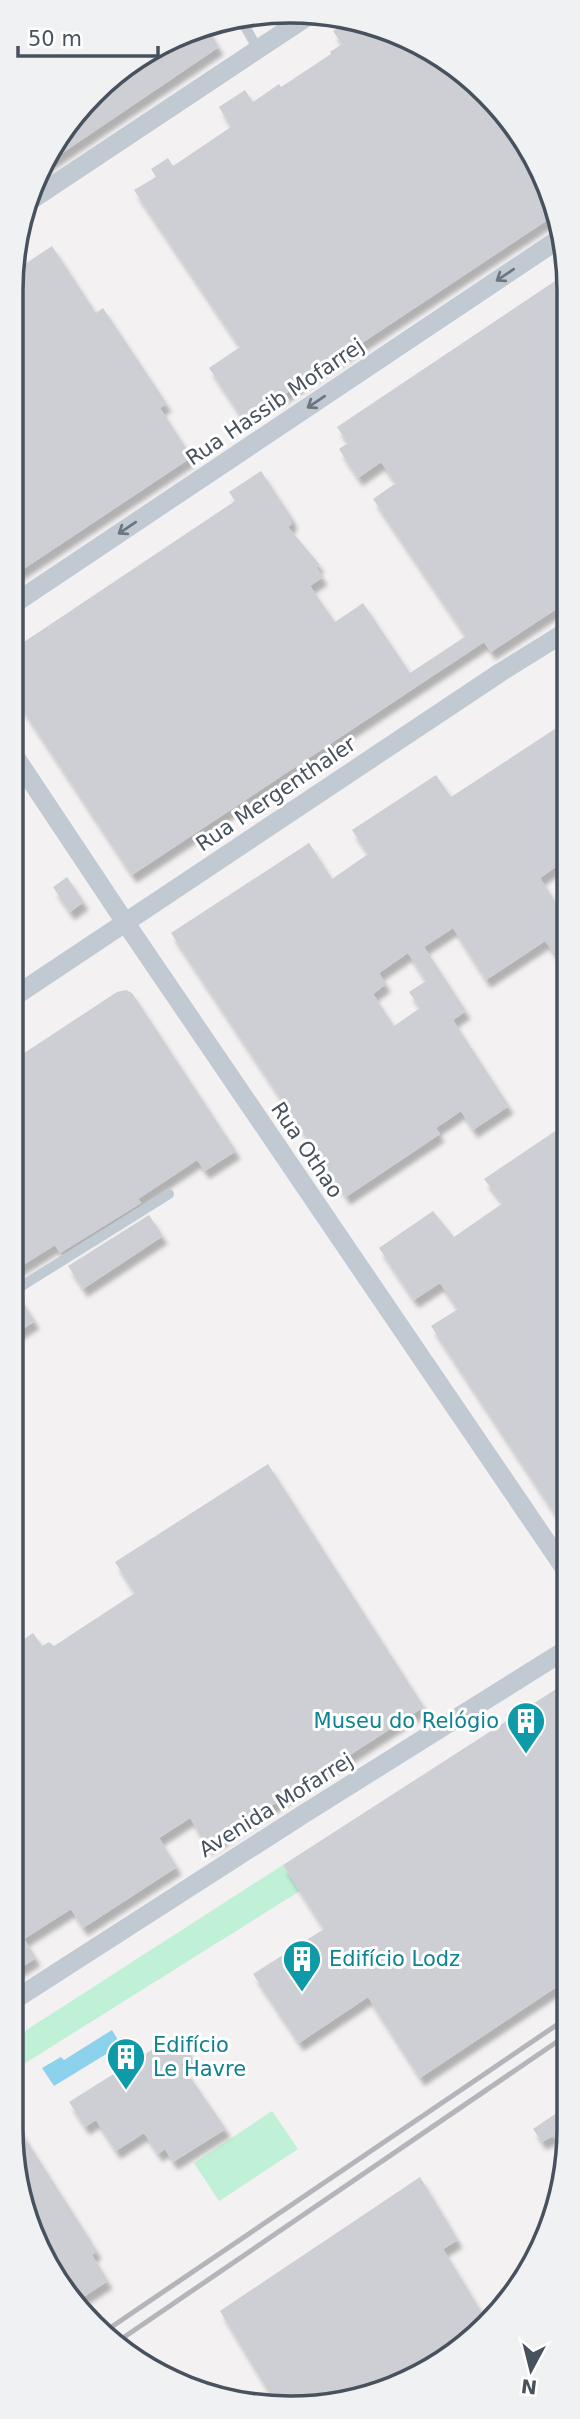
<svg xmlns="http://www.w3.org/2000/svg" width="580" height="2419" font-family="'DejaVu Sans',sans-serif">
<defs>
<filter id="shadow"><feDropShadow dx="4.5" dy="8" stdDeviation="2" flood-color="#0004"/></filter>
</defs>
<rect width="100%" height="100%" fill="#f3f1f1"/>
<path fill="#c0f0d5" d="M283,1865L300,1891L11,2072V2040Z
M272,2111L298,2149L219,2201L194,2163Z"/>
<path fill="#8dd2ed" d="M112,2030L121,2045L54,2086L42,2068L61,2057L64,2060Z"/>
<path fill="#cdcfd5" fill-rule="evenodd" filter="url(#shadow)" d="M347,22L354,33L366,25L414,40L488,93L541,167L555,215L276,400L274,396L242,417L209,368L240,347L134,190L156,177L151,169L168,158L173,166L231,127L219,107L245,90L253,102L279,84L281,87L331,54L330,52L342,44L333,31Z
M206,26L219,47L43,166L48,150L120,68Z
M52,246L96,313L103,308L167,404L160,408L192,457L13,576V272Z
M567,273V602L491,652L484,642L132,875L12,693V650L235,501L229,492L261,471L292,518V524L288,527L320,565L316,567L323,577L310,586L335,622L363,603L410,673L466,636L373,499L396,483L381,462L358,478L339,449L348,443L337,427Z
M567,721V859L540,878L567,919V944L554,953L545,941L486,980L453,928L424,947L466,1011L453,1020L509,1106L473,1130L461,1111L436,1128L440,1134L346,1197L171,933L309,843L332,879L368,854L352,830L436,775L451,797ZM408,953L426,981L409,992L420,1008L394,1026L373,994L386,984L379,973Z
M67,877L84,902L70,912L53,887Z
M126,990L132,993L236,1151L205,1171L197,1160L138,1199L141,1203L60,1253L55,1245L12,1272V1115L21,1109L12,1096V1061L117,992Z
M567,1123V1532L431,1326L458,1309L440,1283L414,1300L379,1248L433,1211L454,1237L503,1203L484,1179Z
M149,1215L163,1236L83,1289L68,1266Z
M19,1297L35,1321L12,1336V1299Z
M268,1464L424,1707L208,1847L190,1818L159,1838L177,1867L83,1928L71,1909L24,1939L36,1958L11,1974V1648L33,1633L42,1646L49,1642L54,1646L135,1593L115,1562Z
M567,1682V1980L420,2078L368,1997L299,2043L253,1974L324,1929L283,1865Z
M177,2034L192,2057L181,2064L226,2129L173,2162L165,2149L158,2154L144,2133L116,2151L96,2120L85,2127L69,2102Z
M567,2106V2158L553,2136L542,2142L533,2129Z
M11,2116L97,2251L92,2255L108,2281L74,2303L32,2236L10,2129Z
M420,2177L458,2240L443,2249L487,2321L460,2350L379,2394L278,2407L220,2311Z"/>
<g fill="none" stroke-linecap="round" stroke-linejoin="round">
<path stroke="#c1cad2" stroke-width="10" d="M240,18L258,49
M12,1292L169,1194"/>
<path stroke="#c1cad2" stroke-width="19" d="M31,200L311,14
M12,605L562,237
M12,752L125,922L567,1572
M12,998L501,672L567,631
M11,2002L302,1815L567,1649"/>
<path stroke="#b3b5bb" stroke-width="5" d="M104,2332L567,2018
M117,2342L567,2035"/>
</g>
<defs><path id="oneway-shaft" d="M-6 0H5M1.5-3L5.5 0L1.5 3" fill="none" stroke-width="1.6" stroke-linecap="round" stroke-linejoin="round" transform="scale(1.75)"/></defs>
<g stroke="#6c7681">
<use href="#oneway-shaft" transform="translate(505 275) rotate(146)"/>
<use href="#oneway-shaft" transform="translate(316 402) rotate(146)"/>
<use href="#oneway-shaft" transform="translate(127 528) rotate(146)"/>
</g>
<defs>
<g id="building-pin" transform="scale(2.0125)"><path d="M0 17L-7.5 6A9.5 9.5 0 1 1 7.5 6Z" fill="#0f9aa8" stroke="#fff"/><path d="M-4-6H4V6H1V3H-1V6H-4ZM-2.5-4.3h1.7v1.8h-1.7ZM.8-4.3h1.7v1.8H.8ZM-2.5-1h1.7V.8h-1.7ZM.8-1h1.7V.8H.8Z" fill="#fff"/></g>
</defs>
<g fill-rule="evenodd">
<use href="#building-pin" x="526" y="1721"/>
<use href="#building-pin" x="302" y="1959"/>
<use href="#building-pin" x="126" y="2057"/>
</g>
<g text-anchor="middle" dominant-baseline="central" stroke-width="6" stroke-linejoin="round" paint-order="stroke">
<g font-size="21" fill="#48525e" stroke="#fff">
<text transform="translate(275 402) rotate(-34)">Rua Hassib Mofarrej</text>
<text transform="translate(276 794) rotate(-34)">Rua Mergenthaler</text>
<text transform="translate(307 1150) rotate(56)">Rua Othao</text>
<text transform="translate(276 1805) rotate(-32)">Avenida Mofarrej</text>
</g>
<g font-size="21" fill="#0d838f" stroke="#fff" text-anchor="start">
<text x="499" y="1721" text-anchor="end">Museu do Relógio</text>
<text x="329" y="1959">Edifício Lodz</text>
<text x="153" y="2045">Edifício<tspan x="153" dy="24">Le Havre</tspan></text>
</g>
</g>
<path d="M0 0H580V2419H0ZM290 23H290A267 267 0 0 1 557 290V2129A267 267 0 0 1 290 2396H290A267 267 0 0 1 23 2129V290A267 267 0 0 1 290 23Z" fill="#f0f1f2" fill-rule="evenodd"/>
<path fill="none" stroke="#48525e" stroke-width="3.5" d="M290 23H290A267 267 0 0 1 557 290V2129A267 267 0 0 1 290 2396H290A267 267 0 0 1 23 2129V290A267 267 0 0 1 290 23Z"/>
<g transform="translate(531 2370) rotate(187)" stroke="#ffffff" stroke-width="5" paint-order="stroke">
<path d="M0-5L12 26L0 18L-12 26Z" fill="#48525e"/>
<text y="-10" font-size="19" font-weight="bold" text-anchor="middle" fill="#48525e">N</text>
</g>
<path d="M18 46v10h140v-10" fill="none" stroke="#48525e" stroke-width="3.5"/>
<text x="28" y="46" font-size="21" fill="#48525e" stroke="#ffffff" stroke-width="5" paint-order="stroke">50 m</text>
</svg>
